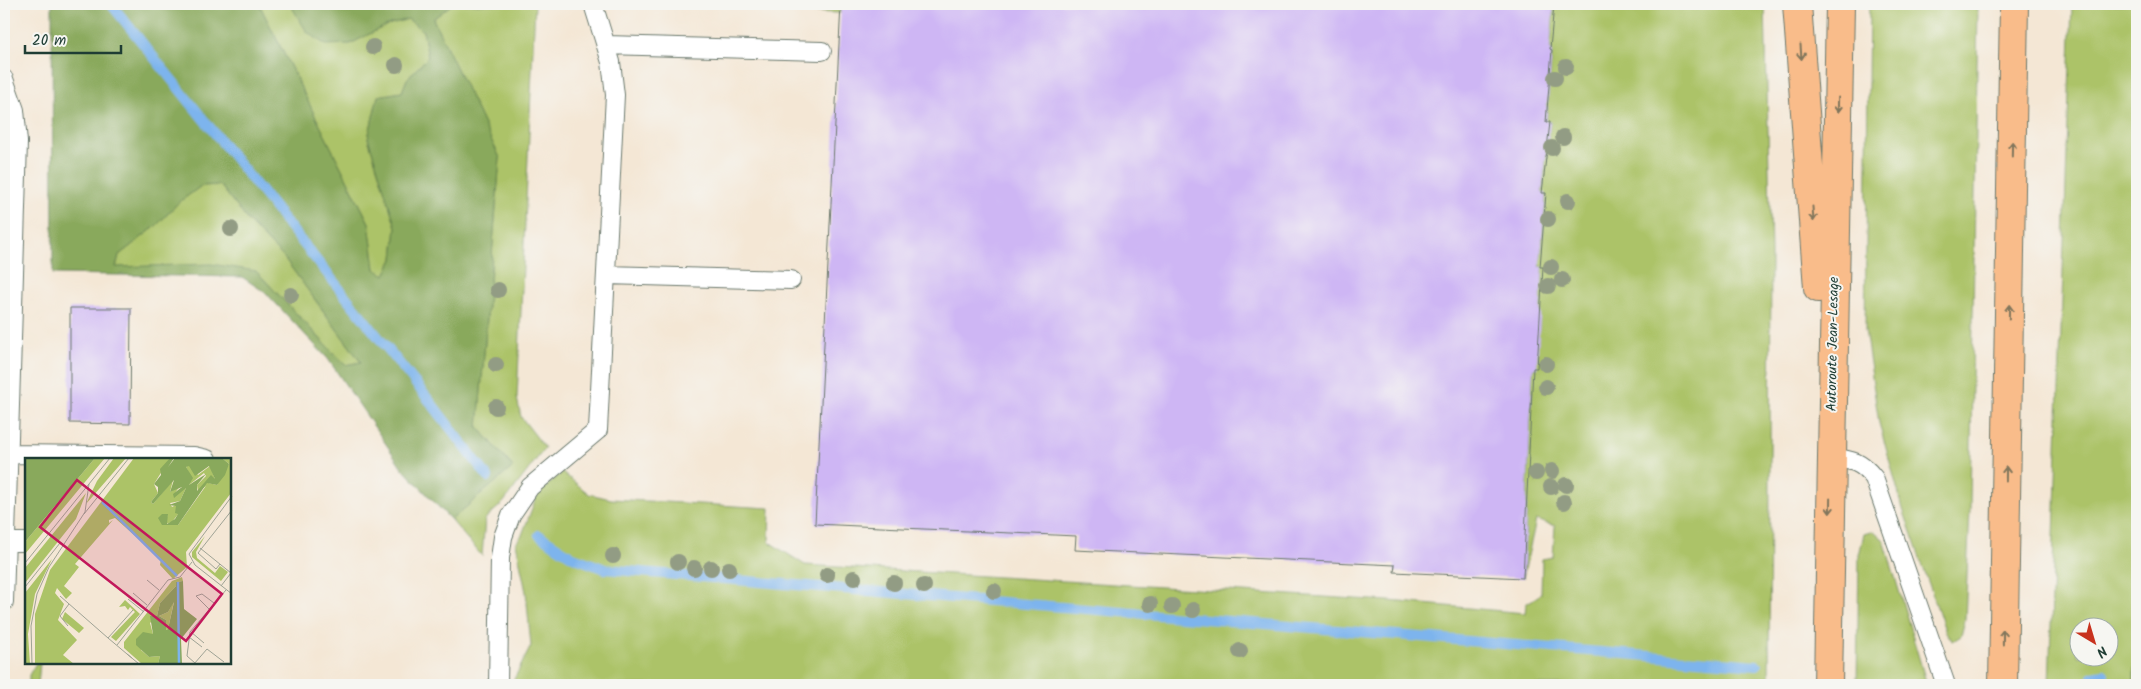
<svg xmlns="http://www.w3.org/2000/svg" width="2141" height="689" font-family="Kalam,sans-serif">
<rect width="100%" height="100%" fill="#f6f6f2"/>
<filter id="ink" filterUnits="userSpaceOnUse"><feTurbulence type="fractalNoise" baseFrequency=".02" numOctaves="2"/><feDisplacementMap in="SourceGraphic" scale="10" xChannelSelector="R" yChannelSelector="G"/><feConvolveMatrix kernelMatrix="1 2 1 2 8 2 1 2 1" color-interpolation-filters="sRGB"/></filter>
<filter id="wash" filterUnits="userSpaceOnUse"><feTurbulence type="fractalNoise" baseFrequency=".0096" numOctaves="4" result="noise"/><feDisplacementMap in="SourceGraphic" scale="20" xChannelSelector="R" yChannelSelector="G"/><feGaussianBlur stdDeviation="1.12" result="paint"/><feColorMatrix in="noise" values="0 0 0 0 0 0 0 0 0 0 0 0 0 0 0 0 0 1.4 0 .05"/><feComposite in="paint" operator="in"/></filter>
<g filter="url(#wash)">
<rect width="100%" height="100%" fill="#f4e7d5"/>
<path fill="#acc367" stroke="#66804e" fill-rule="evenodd" d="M259,4H290L308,32L350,44L387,25L408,19L423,31L428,57L407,79L402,92L378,96L368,138L396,227L393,259L385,275L375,269L369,223Z
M452,4H535L517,398L521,417L545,448L503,503L485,519L482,556L451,520L513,467L478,427L500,158L433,19Z
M764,4H841L840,13L763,11Z
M1554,4H1765L1771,254L1769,685H511L531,646L526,592L516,543L522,535L537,495L562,472L589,494L611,499L770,508L769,542L805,565L1389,601L1525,613L1526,604L1541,594L1542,559L1553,557L1555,526L1536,520L1523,578L1533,368H1536L1543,267H1540L1546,194L1542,193L1550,122H1546L1552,50L1550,49Z
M1869,4H1978L1970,509L1965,620L1961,636L1953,641L1946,633L1903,509L1879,423L1865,330Z
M2072,4H2137V510L2134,685H2049ZM2078,626H2108V656H2078Z
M220,185L249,222L285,259L361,362L345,365L256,271L116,268L119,255L156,226L178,203L201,186Z
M1874,531L1884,540L1927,685H1857L1859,555L1864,534Z
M36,663H40L38,685H29V675Z"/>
<path fill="#89a95c" stroke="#547348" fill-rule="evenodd" d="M52,4H259L369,223L375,269L385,275L393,259L396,227L368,138L378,96L402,92L407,79L428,57L423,31L408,19L387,25L350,44L326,45L307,32L290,4H452L433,19L500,158L478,427L513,467L451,520L403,469L328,359L266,293L242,277L53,274ZM220,185L249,222L285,259L361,362L345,365L256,271L211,264L116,267L119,255L156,226L178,203L201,186Z
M2137,510V685H2134Z"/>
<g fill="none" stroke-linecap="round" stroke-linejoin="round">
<path stroke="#7db4ed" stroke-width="10" d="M111,4L432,404L488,477
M539,535L573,557L605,569L1757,665
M2093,676L2104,674"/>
</g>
<g id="blocks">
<path fill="#ceb6f4" d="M841,4H1554L1550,49L1552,50L1546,122H1550L1542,193H1546L1540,267H1543L1537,368H1533L1523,578L1394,572L1395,565L1075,550L1076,536L815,524Z
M70,308H131L130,424L70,423Z"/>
</g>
</g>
<g filter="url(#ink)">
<use href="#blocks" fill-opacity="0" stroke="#6a786c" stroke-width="1"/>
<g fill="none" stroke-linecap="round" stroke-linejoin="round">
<g stroke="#6a786c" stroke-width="20">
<path id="lane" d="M606,45L822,51
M4,79L15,110L18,142L4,602
M606,275L791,280
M9,454L194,456L207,459
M1831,457C1851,460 1861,461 1874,478L1946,685
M6,542H26
M498,685L500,558L503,537L511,515L530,487L598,430L615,95L611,62L593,4"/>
</g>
<g stroke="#6a786c" stroke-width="30">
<path id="highway" d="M1797,4L1818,288
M1828,685L1840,4
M2003,685L2014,4"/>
</g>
<use href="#lane" stroke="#fff" stroke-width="18"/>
<use href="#highway" stroke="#f9bc8a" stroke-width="28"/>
</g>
<g fill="#929c84">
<circle cx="373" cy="47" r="8"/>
<circle cx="396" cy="65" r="8"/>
<circle cx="1566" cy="67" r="8"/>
<circle cx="1555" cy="78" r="8"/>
<circle cx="1563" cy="137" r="8"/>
<circle cx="1552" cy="148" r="8"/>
<circle cx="1568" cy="201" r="8"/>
<circle cx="1548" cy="219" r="8"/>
<circle cx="231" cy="229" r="8"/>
<circle cx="1551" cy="267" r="8"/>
<circle cx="1562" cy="280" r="8"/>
<circle cx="1548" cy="286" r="8"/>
<circle cx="498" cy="290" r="8"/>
<circle cx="291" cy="295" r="8"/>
<circle cx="1546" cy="364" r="8"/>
<circle cx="496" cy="365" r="8"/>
<circle cx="1546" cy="387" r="8"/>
<circle cx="496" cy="407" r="8"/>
<circle cx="1552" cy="471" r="8"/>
<circle cx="1536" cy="473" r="8"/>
<circle cx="1566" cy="485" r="8"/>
<circle cx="1551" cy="487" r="8"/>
<circle cx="1564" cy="502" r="8"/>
<circle cx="613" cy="556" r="8"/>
<circle cx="678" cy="562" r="8"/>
<circle cx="694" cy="568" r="8"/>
<circle cx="711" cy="568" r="8"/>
<circle cx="729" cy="569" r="8"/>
<circle cx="827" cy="575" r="8"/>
<circle cx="854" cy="578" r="8"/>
<circle cx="894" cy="583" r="8"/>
<circle cx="924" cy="586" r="8"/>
<circle cx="994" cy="591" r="8"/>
<circle cx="1150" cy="604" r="8"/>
<circle cx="1172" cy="606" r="8"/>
<circle cx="1193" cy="610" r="8"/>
<circle cx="1240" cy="651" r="8"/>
</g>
<defs><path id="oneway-shaft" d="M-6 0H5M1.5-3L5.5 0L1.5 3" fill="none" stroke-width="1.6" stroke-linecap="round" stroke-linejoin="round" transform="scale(1.25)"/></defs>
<g stroke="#81765b">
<use href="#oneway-shaft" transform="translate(1801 52) rotate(86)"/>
<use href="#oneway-shaft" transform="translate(1838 105) rotate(91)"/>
<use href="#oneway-shaft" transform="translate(2012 149) rotate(-89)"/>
<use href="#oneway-shaft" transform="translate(1813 214) rotate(86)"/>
<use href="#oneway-shaft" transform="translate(2009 312) rotate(-89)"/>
<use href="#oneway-shaft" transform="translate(2006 474) rotate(-89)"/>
<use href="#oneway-shaft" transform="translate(1830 506) rotate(91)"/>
<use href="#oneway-shaft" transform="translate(2003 637) rotate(-89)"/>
</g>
</g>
<g text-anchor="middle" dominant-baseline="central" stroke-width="4" stroke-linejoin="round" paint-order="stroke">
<g font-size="14" fill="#1f3d34" stroke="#f6f6f2">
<text transform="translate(1833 344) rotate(-89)">Autoroute Jean-Lesage</text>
</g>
</g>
<g transform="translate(25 458)">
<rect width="206" height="206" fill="#f4e7d5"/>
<path d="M70,0H80L0,96V84ZM89,0H101L61,46L72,23ZM109,0H145L129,26L133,35L126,44L128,46L148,22L145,34L155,28L150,35L161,30L155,43L145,45L147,49L151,47L154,55L147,64L140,66L143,56L137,67H153L183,25L192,27L204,6L197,0H206V35L161,94L162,109L148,121L135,107L136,101L90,60L84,62V65L88,62L50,106L54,109L39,128L47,135L41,141L32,130L30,135L39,146L33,162L52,182L38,197L49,206H10V156L25,112ZM164,7L173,17L185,8L190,21L173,34L172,27L181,18L179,15L164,27L166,19L161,9ZM61,35L51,61L0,125V110ZM180,78L171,94L172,100L190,115L195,108L203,114L196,123L167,99V94ZM27,101L10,136L3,176L5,206H0V135ZM157,119L158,123L151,124V128L135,145L132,158L125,165L128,176L123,177L116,192L124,199L135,198L133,206H117L99,190V184L147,123ZM100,142L115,156L91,183L86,179L110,154L105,149L103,152L100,148L94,149ZM149,143L143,171L141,172V162L134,158L143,154ZM40,154L59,170L54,175L37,161Z" fill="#acc367"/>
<path d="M0,0H70L0,84ZM145,0H149L143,9L150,0H197L204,6L200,17L192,27L182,25L153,67H137L133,60L137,56H143L142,66L150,61L153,56L150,55L151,48L144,47L155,43L161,30L149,40L148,36L157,29L145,34L149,22L128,46L126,44L133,35V29L129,26L136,17L135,11ZM164,8L170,18L184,8L190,21L186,17L172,33V27L181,16L164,27L168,20L161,9ZM158,123L159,151L172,161L156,181L157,206H133L135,198L124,199L111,187V181L118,174L128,176L125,158H132L135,145L151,128V124ZM149,144L143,171L141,172V162L134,158L143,154Z" fill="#89a95c" fill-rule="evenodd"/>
<path fill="none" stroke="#7db4ed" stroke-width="2.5" d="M77,44L152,118M153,124L154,206"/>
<path fill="none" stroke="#9fa395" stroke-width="1" d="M207,38L164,96L170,107L207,136M60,54L64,26M59,56L104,0M175,90L206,115L196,128M0,105L85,0M195,106L191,111L173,95L207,52M122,122L134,132M0,129L35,85M108,135L122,147M35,138L83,180M103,141L119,154M184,151L171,138L177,136L189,145M43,168L35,158L44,146M166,174L179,185M164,179L177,189M92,187L143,122L155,119L167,104M102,196L83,180L108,152M107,200L102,196L114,206M170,205L162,198L165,174L201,132M7,206L6,168L12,136L24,109L60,54M169,206L182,191L199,204"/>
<path fill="#c2185b" fill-opacity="0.15" stroke="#c2185b" stroke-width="2.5" d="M52,22L197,136L161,183L15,69Z"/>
<rect width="206" height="206" fill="none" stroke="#1f3d34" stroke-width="2.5"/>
</g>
<rect width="2141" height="689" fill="none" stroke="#f6f6f2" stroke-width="20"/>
<g transform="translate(2094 642) rotate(142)"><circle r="24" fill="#f6f6f2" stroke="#a0aca6"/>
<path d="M0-4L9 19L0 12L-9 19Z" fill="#c8321e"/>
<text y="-8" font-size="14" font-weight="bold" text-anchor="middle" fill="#1f3d34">N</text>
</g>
<path d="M25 45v8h96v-8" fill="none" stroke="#1f3d34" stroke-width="2.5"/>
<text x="32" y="45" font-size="15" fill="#1f3d34" stroke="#f6f6f2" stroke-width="4" paint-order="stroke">20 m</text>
</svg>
